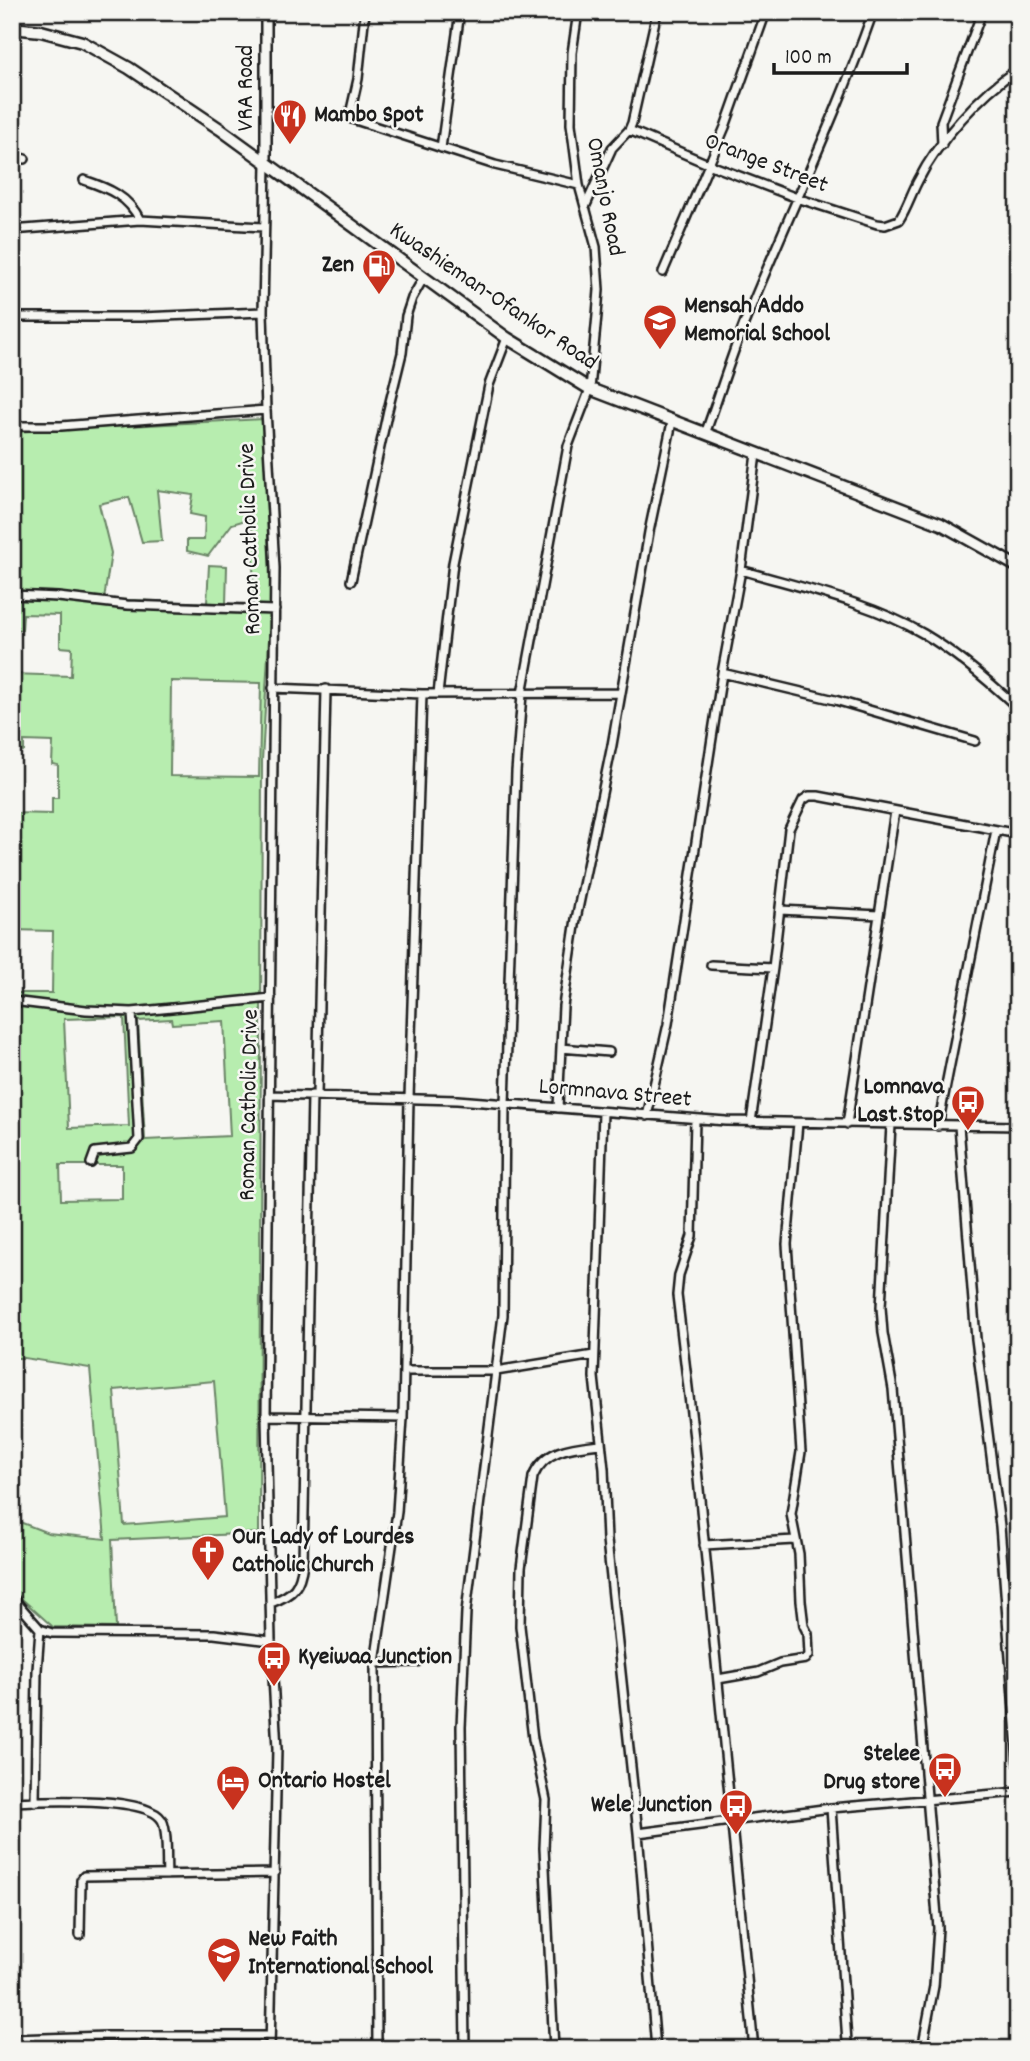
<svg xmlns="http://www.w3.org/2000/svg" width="1030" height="2061" font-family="Dekko,sans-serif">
<rect width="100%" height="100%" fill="#f6f6f2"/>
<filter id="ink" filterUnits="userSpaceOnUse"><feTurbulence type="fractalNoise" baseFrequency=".0143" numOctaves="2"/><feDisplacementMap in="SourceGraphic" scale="14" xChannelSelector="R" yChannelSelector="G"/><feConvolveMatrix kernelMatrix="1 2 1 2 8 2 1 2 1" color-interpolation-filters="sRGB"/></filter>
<g filter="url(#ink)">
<path fill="#b7edaf" stroke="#6a8466" stroke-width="2" fill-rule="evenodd" d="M263,419L271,602L262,761L259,1533L112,1540L116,1628L53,1627L12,1590V1519L48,1533L105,1539L90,1368L24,1358H12V993H52L53,931L12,930V813L52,814V798H58V765L52,764L53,742L24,741V751L12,750V674L71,676L72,648L60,647V615L23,614L22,630H12V432ZM157,490L193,495L190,514L205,517L204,540H187V551L208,556L232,524L252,518L254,605L226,604L227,566L209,565L207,603L104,599L111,553L99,504L129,497L142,542L162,541ZM171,681L261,683L259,777L170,776ZM124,1017L129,1126L69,1128L64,1019ZM171,1019L172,1024L224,1021L230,1136L145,1140L138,1021ZM60,1165H122V1199L61,1200ZM214,1381L225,1517L124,1525L114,1390Z"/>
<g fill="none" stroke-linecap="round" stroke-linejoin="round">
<g stroke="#1c1c1c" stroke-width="12">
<path id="minor" d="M365,12L358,79L351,110L352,119L495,165L579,185
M629,130L708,164L797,198L877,224L885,225L899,220C907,208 911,194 918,181C938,141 980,94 1018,69
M942,145L941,122L982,12
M441,148L460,12
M12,156L25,159
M266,163L263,312L266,410L275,568L266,1416L271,1641L277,1749L270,2049
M84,180C108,188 128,196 140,220
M586,205L612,148L629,130L632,123L657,12
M12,230L140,220L263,227
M663,272L725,127L766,12
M12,317H141L263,312
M12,426H61L266,410
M705,434C719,396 731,356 746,319C788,216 836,117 873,12
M741,570C802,588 869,602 924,634C958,654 990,682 1018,708
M351,581L388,410L402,353L406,316L412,298L424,277
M12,595L58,597L127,605L275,610
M722,673L835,700L975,741
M273,688L422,694L621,693
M438,694L453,563L489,385L507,338
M780,910L879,915
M711,965L773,968
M12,1001L86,1010L132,1012L271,998
M561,1048L609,1052
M269,1095L457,1100L726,1121L1018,1126
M317,1095L326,689
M558,1108L563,1006L576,919L612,745L649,532L672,422
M603,1112L594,1377L604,1469L607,1540L638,1833L656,2049
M647,1116L668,1024L722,673L741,570L756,454
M695,1120L692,1236L679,1275L677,1295L694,1438L754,2049
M751,1122L773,968L789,829L803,800L809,796H818L1018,834
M847,1124L895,811
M891,1125L881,1307L883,1333L893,1389L938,1928L934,1986L922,2049
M938,1126L996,830
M959,1126L976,1339L1000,1526L1018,1763
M91,1163L95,1152L132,1148L139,1139L132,1012
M404,1371H496L594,1355
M266,1416L403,1418
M704,1545L795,1540
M12,1597L40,1629L52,1633L214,1634L271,1641
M271,1603C294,1594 300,1587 303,1563L312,1095
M375,1663L417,1662
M718,1679L758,1672L780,1663L806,1659L809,1655L808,1634L804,1626L801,1601L799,1554L791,1514L801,1452L787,1244L798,1123
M12,1802C41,1801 146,1795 162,1820C168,1831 166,1862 167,1875
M35,1802L37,1670L40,1629
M831,1808L847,2042
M638,1833L831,1808L1018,1792
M80,1935L81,1880L84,1876L275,1873
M12,2039L106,2036H270
M377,2049L375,1663L397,1512L403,1418L409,1098L422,694
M465,2049L461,1727L466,1612L503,1315L505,1104L516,772L522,694L568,446L590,389L597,315L599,290L596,247L579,185L571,124L572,53L578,12
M554,2049L544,1848L546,1800L533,1739L520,1626L521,1568L533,1477C545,1448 574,1447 601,1444"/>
</g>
<g stroke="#1c1c1c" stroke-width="14">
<path id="tertiary" d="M266,12V163"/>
</g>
<g stroke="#1c1c1c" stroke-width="15">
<path id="secondary" d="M12,28L41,31L82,42L129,68L220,129L507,338L590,389L941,524L1018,567"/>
</g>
<use href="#minor" stroke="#f6f6f2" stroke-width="7"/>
<use href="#tertiary" stroke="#f6f6f2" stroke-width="9"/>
<use href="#secondary" stroke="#f6f6f2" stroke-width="10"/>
</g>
</g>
<defs>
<g id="restaurant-pin" transform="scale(1.75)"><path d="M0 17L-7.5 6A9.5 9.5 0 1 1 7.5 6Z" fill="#c8321e" stroke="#f6f6f2"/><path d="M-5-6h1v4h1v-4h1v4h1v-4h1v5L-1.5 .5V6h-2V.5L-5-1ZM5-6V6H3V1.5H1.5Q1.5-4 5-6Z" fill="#fff"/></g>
<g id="fuel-pin" transform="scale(1.75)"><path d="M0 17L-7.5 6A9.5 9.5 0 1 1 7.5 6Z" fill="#c8321e" stroke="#f6f6f2"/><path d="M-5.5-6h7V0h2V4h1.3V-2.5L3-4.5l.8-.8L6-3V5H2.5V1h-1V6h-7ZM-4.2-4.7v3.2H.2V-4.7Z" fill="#fff"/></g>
<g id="school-pin" transform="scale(1.75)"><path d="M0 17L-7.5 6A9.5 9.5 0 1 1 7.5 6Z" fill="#c8321e" stroke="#f6f6f2"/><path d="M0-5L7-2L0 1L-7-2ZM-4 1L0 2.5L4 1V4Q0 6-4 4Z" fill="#fff"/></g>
<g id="bus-pin" transform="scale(1.75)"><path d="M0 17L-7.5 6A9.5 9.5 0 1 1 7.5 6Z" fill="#c8321e" stroke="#f6f6f2"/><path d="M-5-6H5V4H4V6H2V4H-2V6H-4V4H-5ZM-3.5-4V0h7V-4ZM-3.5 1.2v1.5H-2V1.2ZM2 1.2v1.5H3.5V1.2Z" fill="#fff"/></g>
<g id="church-pin" transform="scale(1.75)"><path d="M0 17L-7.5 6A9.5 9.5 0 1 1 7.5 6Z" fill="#c8321e" stroke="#f6f6f2"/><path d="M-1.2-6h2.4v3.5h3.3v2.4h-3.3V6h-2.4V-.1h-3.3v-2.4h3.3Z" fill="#fff"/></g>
<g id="hotel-pin" transform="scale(1.75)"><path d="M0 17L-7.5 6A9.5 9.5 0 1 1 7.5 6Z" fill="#c8321e" stroke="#f6f6f2"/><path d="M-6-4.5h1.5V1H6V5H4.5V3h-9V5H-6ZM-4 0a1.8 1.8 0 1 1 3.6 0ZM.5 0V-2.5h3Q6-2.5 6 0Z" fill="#fff"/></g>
</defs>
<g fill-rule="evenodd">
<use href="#restaurant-pin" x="290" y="116"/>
<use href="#fuel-pin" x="379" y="266"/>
<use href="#school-pin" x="660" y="321"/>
<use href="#bus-pin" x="968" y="1102"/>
<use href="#church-pin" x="208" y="1552"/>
<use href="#bus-pin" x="274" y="1658"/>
<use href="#bus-pin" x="945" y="1769"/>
<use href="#hotel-pin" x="233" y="1782"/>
<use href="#bus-pin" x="736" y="1806"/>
<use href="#school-pin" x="224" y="1954"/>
</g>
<g text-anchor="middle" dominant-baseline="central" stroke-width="5" stroke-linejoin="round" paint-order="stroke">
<g font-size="24" fill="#1c1c1c" stroke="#f6f6f2">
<text transform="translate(247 88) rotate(-90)">VRA Road</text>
<text transform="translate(766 164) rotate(21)">Orange Street</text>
<text transform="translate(604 197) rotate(79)">Omanjo Road</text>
<text transform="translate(493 297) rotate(34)">Kwashieman-Ofankor Road</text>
<text transform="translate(251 539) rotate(-92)">Roman Catholic Drive</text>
<text transform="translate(615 1094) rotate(5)">Lormnava Street</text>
<text transform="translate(250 1105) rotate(-89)">Roman Catholic Drive</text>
</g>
<g font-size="24" font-weight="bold" fill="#1c1c1c" stroke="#f6f6f2" text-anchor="start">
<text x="314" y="116">Mambo Spot</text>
<text x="354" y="266" text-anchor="end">Zen</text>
<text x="684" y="307">Mensah Addo<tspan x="684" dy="28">Memorial School</tspan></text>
<text x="944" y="1088" text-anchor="end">Lomnava<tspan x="944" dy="28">Last Stop</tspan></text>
<text x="232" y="1538">Our Lady of Lourdes<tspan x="232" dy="28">Catholic Church</tspan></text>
<text x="298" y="1658">Kyeiwaa Junction</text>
<text x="920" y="1755" text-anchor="end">Stelee<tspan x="920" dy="28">Drug store</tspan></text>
<text x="258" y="1782">Ontario Hostel</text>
<text x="712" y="1806" text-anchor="end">Wele Junction</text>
<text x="248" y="1940">New Faith<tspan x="248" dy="28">International School</tspan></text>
</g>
</g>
<rect width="1030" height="2061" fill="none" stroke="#f6f6f2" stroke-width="42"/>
<rect x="21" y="21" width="988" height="2019" fill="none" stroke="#1c1c1c" stroke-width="2.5" filter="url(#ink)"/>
<path d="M774 63v10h133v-10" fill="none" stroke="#1c1c1c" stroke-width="3.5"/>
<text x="785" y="63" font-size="21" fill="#1c1c1c" stroke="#f6f6f2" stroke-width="5" paint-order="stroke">100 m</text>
</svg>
